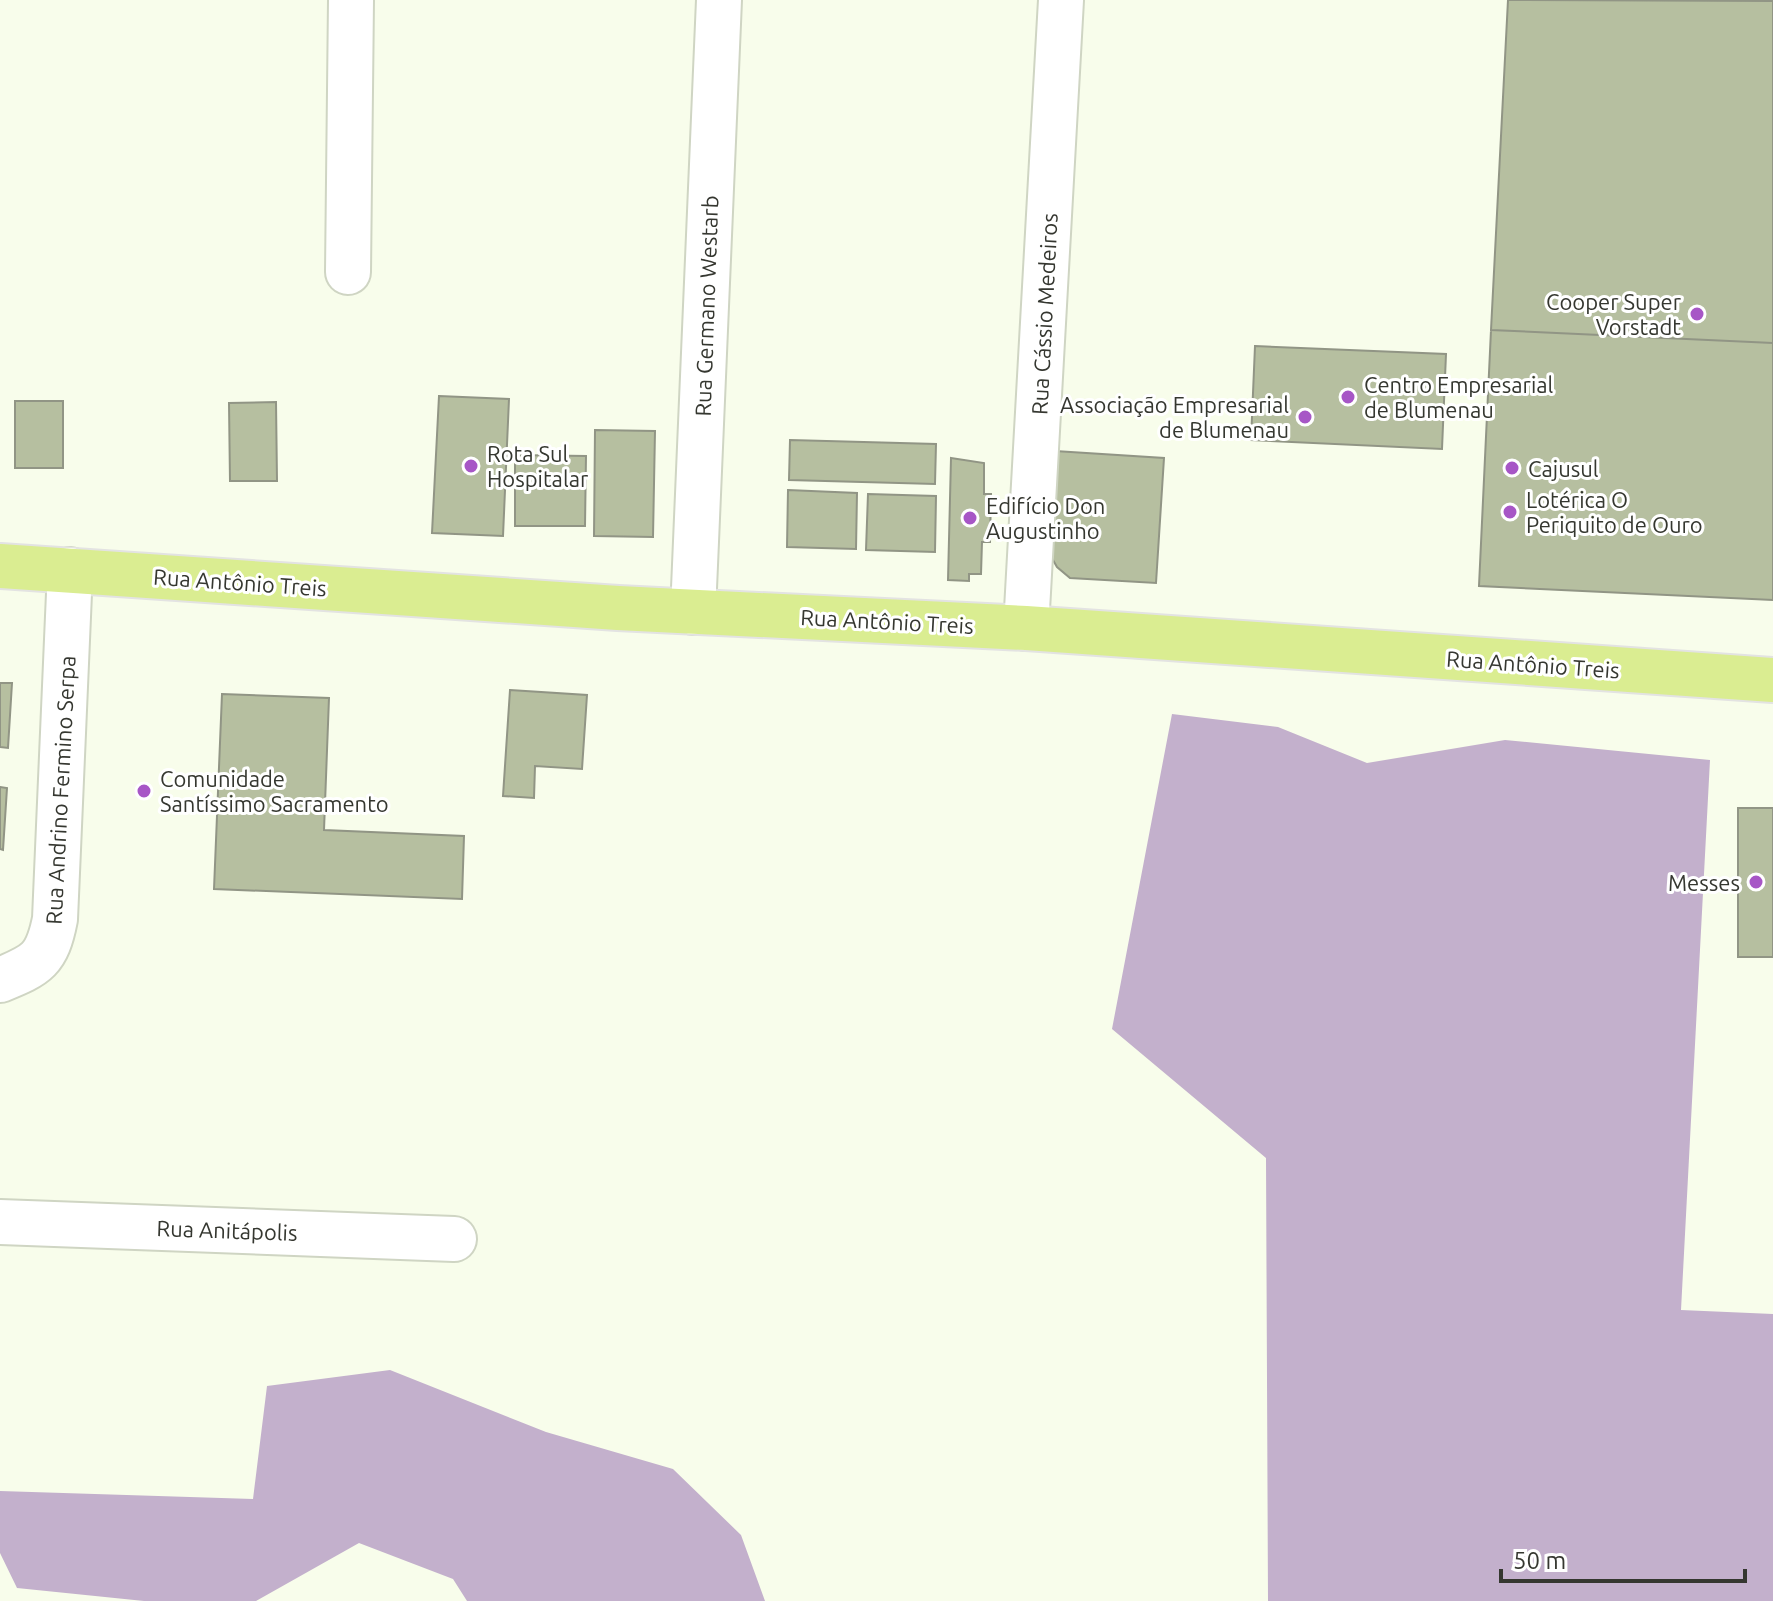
<svg xmlns="http://www.w3.org/2000/svg" width="1773" height="1601" font-family="Ubuntu,sans-serif">
<rect width="100%" height="100%" fill="#f8fdeb"/>
<path fill="#c3b0cc" d="M1172,714L1278,727L1367,763L1505,740L1710,760L1681,1310L1773,1314V1601H1268L1266,1158L1112,1029Z
M390,1370L546,1432L673,1469L741,1535L765,1601H467L453,1579L359,1543L256,1601H144L17,1588L0,1553V1491L253,1499L267,1386Z"/>
<path fill="#b6bfa0" stroke="#919585" stroke-width="2" d="M1508,0L1773,1V343L1491,330Z
M1491,330L1773,343V600L1479,586Z
M1255,346L1446,354L1442,449L1251,440Z
M439,396L509,399L503,536L432,533Z
M15,401H63V468H15Z
M276,402L277,481H230L229,403Z
M595,430L655,431L653,537L594,536Z
M790,440L936,444L935,484L789,480Z
M1055,451L1164,458L1156,583L1070,578L1057,567L1049,553Z
M515,455L586,456L585,526H515Z
M951,458L984,463V494H991L990,542H982L981,574H969V581L948,580Z
M788,490L857,493L856,549L787,547Z
M868,494L936,496L935,552L866,550Z
M0,683H12L8,748L0,747Z
M510,690L587,695L582,769L535,766L534,798L503,796Z
M222,694L329,698L324,830L464,836L462,899L214,889Z
M0,787L7,788L3,850L0,849Z
M1738,808H1773V957H1738Z"/>
<g fill="none" stroke-linecap="round" stroke-linejoin="round">
<g stroke="#cfd5c3" stroke-width="48">
<path id="minor" d="M348,272L351,0
M693,612L719,0
M1026,628L1061,0
M0,980C37,965 47,960 55,919L70,570
M0,1222L454,1239"/>
</g>
<g stroke="#e3e3e2" stroke-width="48">
<path id="major" d="M0,566L618,608L1026,628L1773,680"/>
</g>
<use href="#minor" stroke="#fff" stroke-width="44"/>
<use href="#major" stroke="#daed91" stroke-width="44"/>
</g>
<g fill="#a756c6" stroke="#fff" stroke-width="3">
<circle cx="1697" cy="314" r="8"/>
<circle cx="1348" cy="397" r="8"/>
<circle cx="1305" cy="417" r="8"/>
<circle cx="471" cy="466" r="8"/>
<circle cx="1512" cy="468" r="8"/>
<circle cx="1510" cy="512" r="8"/>
<circle cx="970" cy="518" r="8"/>
<circle cx="144" cy="791" r="8"/>
<circle cx="1756" cy="882" r="8"/>
</g>
<g text-anchor="middle" dominant-baseline="central" stroke-width="6" stroke-linejoin="round" paint-order="stroke">
<g font-size="22" fill="#353730" stroke="#fff" text-anchor="start">
<text x="1681" y="301" text-anchor="end">Cooper Super<tspan x="1681" dy="25">Vorstadt</tspan></text>
<text x="1364" y="384">Centro Empresarial<tspan x="1364" dy="25">de Blumenau</tspan></text>
<text x="1289" y="404" text-anchor="end">Associação Empresarial<tspan x="1289" dy="25">de Blumenau</tspan></text>
<text x="487" y="453">Rota Sul<tspan x="487" dy="25">Hospitalar</tspan></text>
<text x="1528" y="468">Cajusul</text>
<text x="1526" y="499">Lotérica O<tspan x="1526" dy="25">Periquito de Ouro</tspan></text>
<text x="986" y="505">Edifício Don<tspan x="986" dy="25">Augustinho</tspan></text>
<text x="160" y="778">Comunidade<tspan x="160" dy="25">Santíssimo Sacramento</tspan></text>
<text x="1740" y="882" text-anchor="end">Messes</text>
</g>
<g font-size="22" fill="#353730" stroke="#fff">
<text transform="translate(706 306) rotate(-88)">Rua Germano Westarb</text>
<text transform="translate(1044 314) rotate(-87)">Rua Cássio Medeiros</text>
<text transform="translate(240 582) rotate(4)">Rua Antônio Treis</text>
<text transform="translate(887 621) rotate(3)">Rua Antônio Treis</text>
<text transform="translate(1533 664) rotate(4)">Rua Antônio Treis</text>
<text transform="translate(60 790) rotate(-87)">Rua Andrino Fermino Serpa</text>
<text transform="translate(227 1230) rotate(2)">Rua Anitápolis</text>
</g>
</g>
<path d="M1501 1569v12h244v-12" fill="none" stroke="#353730" stroke-width="4"/>
<text x="1513" y="1569" font-size="24" fill="#353730" stroke="#ffffff" stroke-width="6" paint-order="stroke">50 m</text>
</svg>
